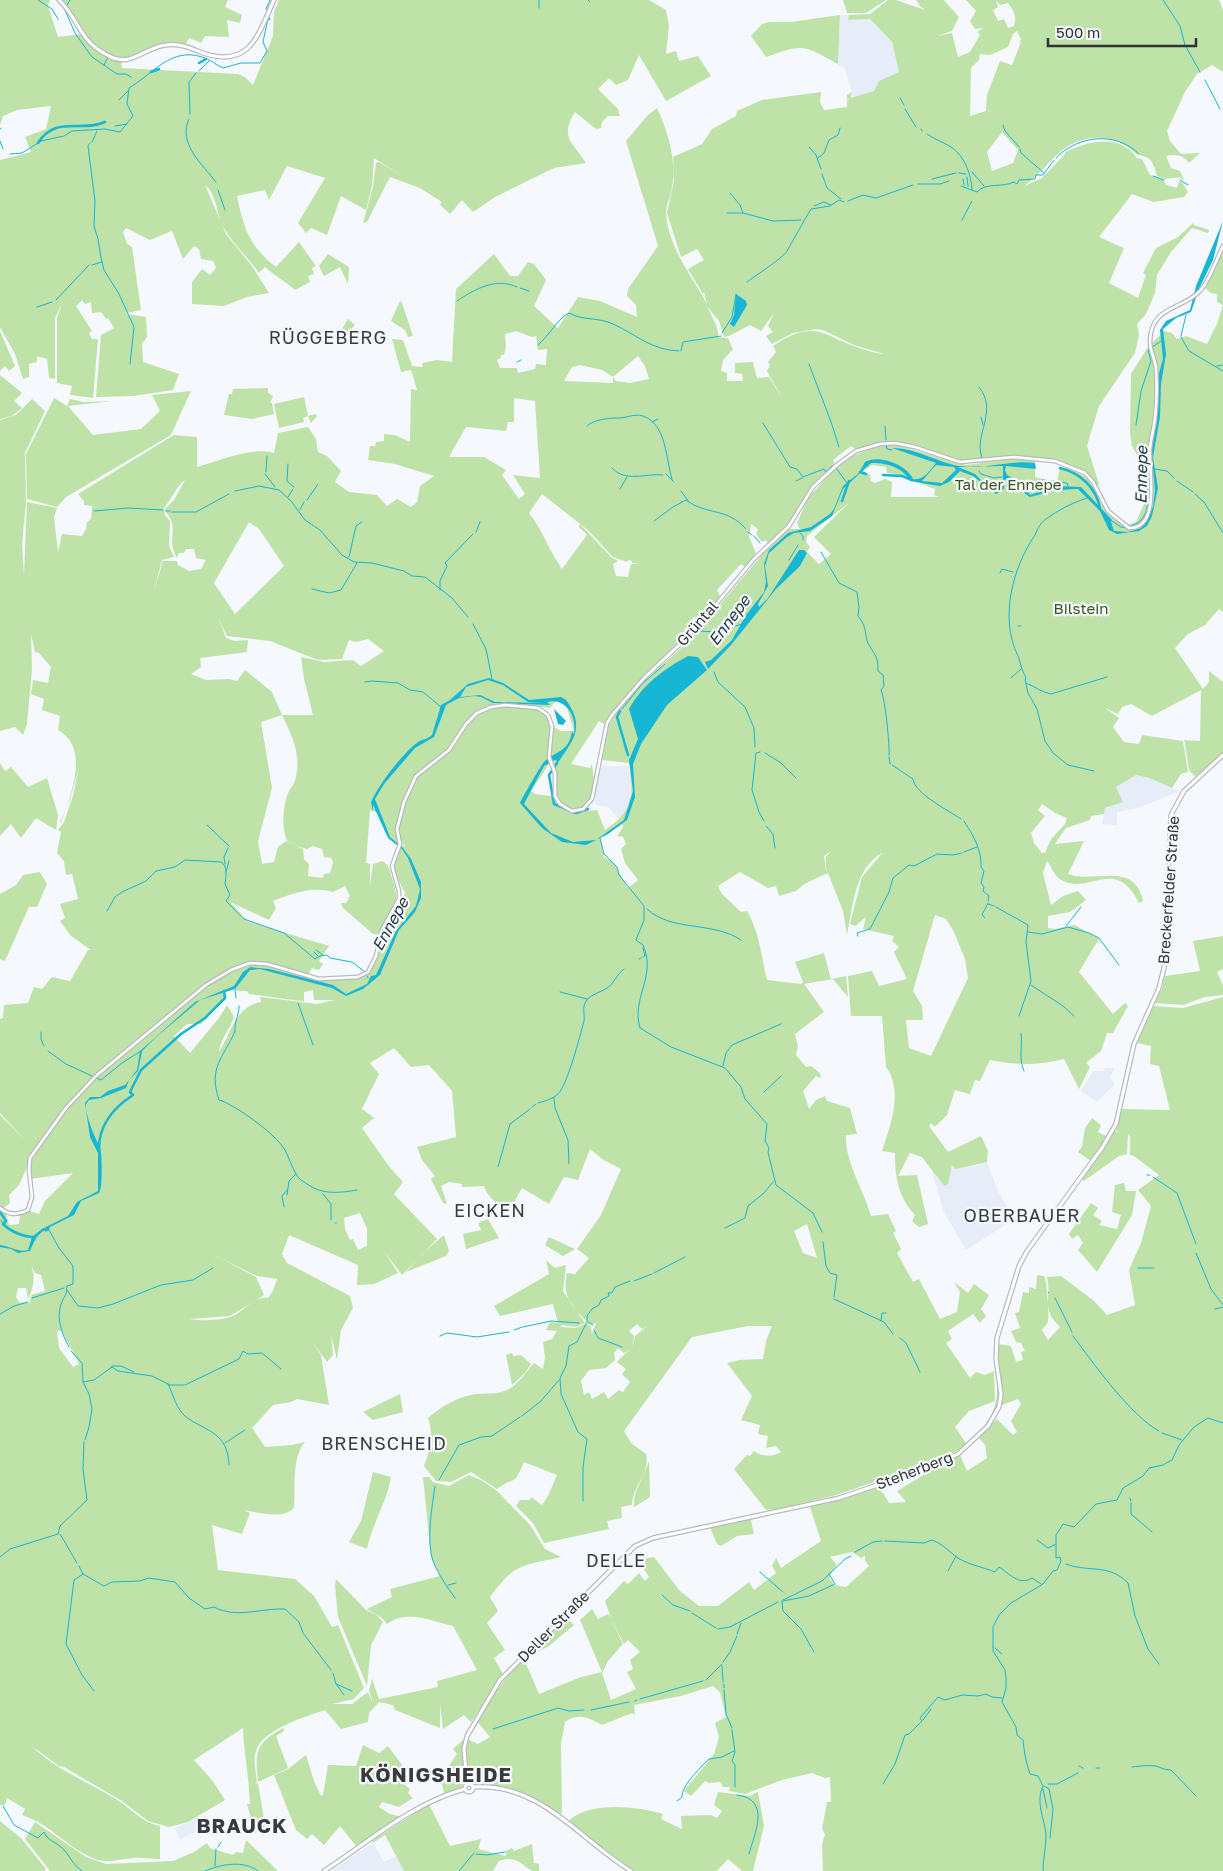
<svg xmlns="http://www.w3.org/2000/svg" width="1223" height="1871" font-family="'Golos Text',sans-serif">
<rect width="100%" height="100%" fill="#f5f8fc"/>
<path fill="#e7edf8" d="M840,15H849V20L869,19L892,42L899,72L879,81L874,91L854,98L844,67L838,65Z
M602,763L607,766H628L633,791L626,816L621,821L608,807L596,805L595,795Z
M1136,775L1149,778L1180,791L1138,808L1117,812V825L1102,824L1105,808L1110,807L1116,787Z
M1105,1068H1114L1110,1078L1115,1084L1097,1102L1081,1091L1093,1071H1104Z
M987,1162L999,1193L1012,1215L1002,1227L966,1250L944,1212L932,1172L944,1186L948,1184L952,1165L976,1166Z
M199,1818L204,1828L180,1839L175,1828Z
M373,1843L384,1862L396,1856L404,1871H331Z"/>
<path fill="#bfe2a9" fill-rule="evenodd" d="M0,0H50L48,6L58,37L81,34L60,0H228L225,7L242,15L240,23L227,20L229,37L205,36L201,43L189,38L186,44C162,42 145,55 121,59L122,68L238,74L246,78L253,85L273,36L274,12L279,0H649L666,10L669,26L666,54L676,51L679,61L698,56L711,76L666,101L639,55L628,80L616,85L609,78L598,89L618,109L620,116H608L602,122L601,128L596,129L575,112C559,138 573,142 586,163L554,168L495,197L473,212L462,200L450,214L440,205L442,202L420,188L390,177L367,222L363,223L373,187L376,163L379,162L401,175L374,158L372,186L366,210L341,196L327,235L311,228L306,233L298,223L325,178L287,166L269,200L265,190L237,196C244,229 249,246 276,267L299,242L316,266L312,268L314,274L308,276L310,282L295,290C285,281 275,276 265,267L259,273C247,256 232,243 222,225C217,213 216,193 205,185L226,234L252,266L269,293L247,297L224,306L192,304V282L202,269L210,275L216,268L213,261L201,259L199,249L194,246L183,259L172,231L150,240L126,228L123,232L127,244L132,247L141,310L127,313L125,310L127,314L146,317L147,337L142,344L143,362L179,374L173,390L133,396L96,397L101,335L114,328L108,318L106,319L101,312L92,313L91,302L85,304L82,300L76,306L92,331L89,333L92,339H98L93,398L70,395L72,386L57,383V318L62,304L55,318V379L49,378L47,359L37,356V362L29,364V377L23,379L15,354L0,327V160L31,152L25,137L46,129L51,106L17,110L3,116L0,125Z
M843,0H886L866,13H847Z
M888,0H896L925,10L920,6L916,0H944L959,17L952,31L937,36L952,33L958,57L970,52L980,35L977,32L984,28L975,29L970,21L976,11L966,0H1219L1223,10V72L1212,65L1197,74L1185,92L1167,131L1170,141L1181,154L1200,153L1189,163C1183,155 1176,154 1166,156L1171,168L1180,171L1185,182L1180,177L1165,179L1157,176C1155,169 1153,160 1146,157C1142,155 1139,156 1135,153C1115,134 1086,133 1064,149C1049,160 1039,176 1024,186L1042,178L1065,154V152C1089,141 1119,133 1137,158L1142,159L1150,175L1163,179L1166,185L1177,188L1179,181L1182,182L1188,192L1184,197L1154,202L1132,194L1099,237L1124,248L1109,283L1138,298L1146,275L1143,273L1156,248L1178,237L1193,223L1194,225L1209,230L1208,233L1192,228L1171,252L1157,275L1155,293L1146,314L1137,324L1139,335L1135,353L1099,406L1087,446L1099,484L1096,486L1083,470L1059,462L1018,456L964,462L895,442H886L857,450L851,446L833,460L835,465L816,483L805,496L790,522L769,544L765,540L762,542L756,534L758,529L751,524L749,537L756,553L745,567L741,564L717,590L720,596L701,622L694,617L684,630L690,634C665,657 620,694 606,725L599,721L571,764L590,768L592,764C594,780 596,795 584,808L585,811L597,810L605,830C636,809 633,797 629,763L602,760L609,725L617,711L641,684L691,639L766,550L788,529H800L797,523L808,498L831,473L852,456L876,447L891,445L900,446L966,465L1010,459L1035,460V477L1057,482L1060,467C1097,476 1087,484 1106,511C1111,518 1117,520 1124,526L1136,522L1145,502V486L1137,455L1132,446L1130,433L1131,374L1148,347L1164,331L1172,333L1177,339L1186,336L1207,344L1217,324L1223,305L1217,302V294L1211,293L1205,288L1223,249V612L1219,609L1205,625L1188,634L1175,648L1203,689L1209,682V671L1223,682V753L1195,777L1189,770L1185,743L1184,740L1200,741L1201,690L1152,716L1131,704L1122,707L1118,714L1105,708L1119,718L1113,727L1124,742L1139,744L1142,735L1183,741L1188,772L1181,774L1172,788L1149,778L1136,775L1116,787L1123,802L1105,808L1104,814L1091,816L1090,820L1066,828L1055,844L1084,841L1068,874C1095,884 1134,860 1143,901L1139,903C1114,854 1088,898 1060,879C1054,875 1051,866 1047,861L1043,873L1051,905L1063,896L1078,891L1086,900L1070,912L1048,916V928L1055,929L1075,925L1099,939L1079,972L1113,1014L1125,1003L1128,1006L1113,1033H1107L1101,1051L1086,1063L1090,1067L1079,1089L1064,1059C1037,1066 1016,1065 990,1060L980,1081L975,1080L970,1094L955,1090L947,1115L935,1127L931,1123L929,1126L948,1152L981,1136L988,1151L987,1162L956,1169L952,1165L948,1184L944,1186L922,1157L910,1153L898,1176L917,1175L928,1224L919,1227L912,1221L915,1215C898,1197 895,1177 895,1153L882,1151C890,1126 904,1091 886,1067L882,1016H851L848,976L872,971L879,986L907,979L894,952L899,947L892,941L894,936L863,929L866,917L855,926L850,924L862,877L883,852C854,869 853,906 847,935L843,911L826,868V857L831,851L824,856L826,870L815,871L827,870L828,873L804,884L796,891L779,896L776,886L768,888L740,872L718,886L722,894L741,912L747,911C760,934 761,955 767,980L801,984L803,982L795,962L824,953L831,979L846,976L848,997L833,979L804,984L824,1012L795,1034L798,1046L796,1055L806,1067L811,1066L820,1073L821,1078L816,1076L803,1091L809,1109L816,1100L825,1096L827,1101L850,1108L857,1134L846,1135C845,1163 863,1188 871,1216L888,1214L896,1231L893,1233L901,1249L897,1253L913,1282L919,1279L940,1319L957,1312L960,1292L954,1282L968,1293L974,1284L989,1295L981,1309L986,1316L980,1323L973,1314L948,1331L952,1339L946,1343L970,1378L976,1372L985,1375L994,1371L995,1401L969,1411L955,1427L966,1443L960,1449C979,1435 997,1415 997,1391C998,1383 995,1375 996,1367C998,1381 1002,1395 997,1409C985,1440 945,1460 916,1470C909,1472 901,1477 894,1476L945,1458L959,1450L936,1461L836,1495L782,1508L824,1500L767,1512L776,1509L766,1510L734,1469L747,1455L750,1456L754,1451C762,1457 773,1457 781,1452L776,1446L766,1448L768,1436L758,1434L760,1425L741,1420L752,1396L727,1363L739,1360L763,1359L766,1341L772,1326H748L692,1337L624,1431L631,1443L646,1454C651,1473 632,1487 632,1505L621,1507L622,1518L607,1521L609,1529L544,1543L533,1523L516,1506L520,1500H530L531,1497L542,1505L548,1496L557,1475L524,1462C513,1488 516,1475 497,1489L471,1472L451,1482L436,1481L424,1466C430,1450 434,1435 428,1418C440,1407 459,1396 476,1394C487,1393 497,1395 507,1390C519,1384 526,1372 534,1363L543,1369L545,1357L543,1342L552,1339L557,1331L546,1330L550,1322L558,1323L553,1304L500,1316L494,1306L549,1274L546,1260L555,1268L566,1265L563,1291L585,1323L575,1327L562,1325L561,1327L576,1328L586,1323L591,1327L592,1334L596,1323L590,1325C574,1308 561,1298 567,1273L580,1275H574L589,1258L577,1249L601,1215L621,1169L602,1159L590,1149L578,1180L564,1177L549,1204L522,1188L511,1208C497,1204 489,1200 484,1186L462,1187V1184L449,1182L441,1186L447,1204L443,1203L431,1179L435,1176L422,1160L417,1147L456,1137L452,1091L429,1065L411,1067L394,1048L370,1063L379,1074L362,1109L374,1118L362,1128L388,1165L403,1182L394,1194L437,1239L402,1275L384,1251L398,1273L374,1284L357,1285L358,1265L289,1235L282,1254L287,1263L350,1296L353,1308L341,1330L337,1360L331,1334L333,1355L327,1362L312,1341L321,1355L329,1405L297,1399L291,1402L273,1405L253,1427L251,1426L265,1447L291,1445L305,1442C291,1458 296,1488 294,1508C282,1520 258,1512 243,1510L250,1513L242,1534L212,1525L218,1570L295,1579L314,1596L332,1627L338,1625L364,1688L354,1699L332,1704H352L368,1692L373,1704L369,1690L372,1679L379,1699L438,1687L437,1681L477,1670L453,1626C432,1621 406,1609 387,1624L381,1617L367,1609L392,1597L390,1589L440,1576L431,1557L423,1477H429L433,1482L449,1486L469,1475L481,1480L497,1491L530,1525L545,1549L561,1557C521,1566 515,1563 490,1597L498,1611L487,1623L505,1650L494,1658L503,1674L471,1722L464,1715L443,1729L440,1704V1728L395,1710L393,1705L379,1702L369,1713L368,1722L341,1729L325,1710C307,1716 261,1730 256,1751C253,1760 256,1773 257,1782L255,1784L258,1783L265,1825L254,1834L248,1820L251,1818L247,1804H250C249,1778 244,1754 243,1728L194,1760L212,1780L225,1800L188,1822L169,1827L148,1821L122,1801L64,1767L59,1766L33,1747C50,1766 91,1784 114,1798C130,1807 142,1823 160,1826V1859C151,1859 142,1857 133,1858C122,1859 109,1863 98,1860C70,1851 51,1824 22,1815L25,1809L7,1798L5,1805H0V1115L26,1141L0,1113V1019L3,1018L4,1005L28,1003L34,987L42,989L52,977L70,981L88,950H91L71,936L60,921L65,918L60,904L78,899L72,874L66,875L64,861L57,853L61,832L58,830L64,822L73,796L79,767L70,800L60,824C60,819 65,813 67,807C75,781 86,746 58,730L60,716L42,710L44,699L31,694L33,680L48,683L51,667L39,653L35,652L31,634L32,669L27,724L23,735L15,727L0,731V420L16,415L32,399L45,411L25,453L26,502L22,544L24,575L27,502L57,508L54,518L58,552L62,534L82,536L86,529L87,522L91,519L92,506L84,505V501L78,494L174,435L197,437V467C217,461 255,446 274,453L278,433L308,427L316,439L318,452L327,456L341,471L335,482L349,492L377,495L387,506L397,499L411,507L417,502L420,486L434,476L395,464L368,460L370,446H375L376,442L384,441V434L395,435L410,442L411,389L417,390L411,370L401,372L392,339L403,340L412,366L423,367L422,363L437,360L452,362L456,289L494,254L510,276H518L528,262L534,264L546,280L534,306L558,328L578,297L600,301L637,317L636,305L627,296L628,289L658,246L626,141L647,116L657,108C668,131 677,162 672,187C671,196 666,205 666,213C668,247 692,276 707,304L704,292L703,294L688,269L704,260L697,249L681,257L667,213L674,181L673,157L702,144L712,129L736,116L737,111L762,100L821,92L820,102L824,110L847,107V100L850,99H847V95L852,92L851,98L874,91L879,81L899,72L892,42L870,19L848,20L849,15L870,14ZM996,0L1000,5L1008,3C1014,11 1017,17 1014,26L1008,28L1004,19L998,21L993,10L998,7ZM1017,31L1021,39L1019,43L1021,42L1012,65L1000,61L987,95L986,111L970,116L971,68L979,60L980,54L990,55L1008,47L1013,34ZM1002,132L1018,150L1013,163L992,171L987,152ZM707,306L719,321L724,337L729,336L750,325L761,331L774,313L768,326L773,332L766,336L772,344L793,333L815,329L823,330L854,345L884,354C879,354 872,352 866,350C824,338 817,316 773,346L776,352L768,362L770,365L767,371L782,398L769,377L757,378L753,362L735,363V373L742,374L743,381H727V373L721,371L723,360L733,349L728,338L718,337C719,326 711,316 707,306ZM516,331L532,337L536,336L538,350L547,349L546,365L536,364L535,369L518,373L517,368H500L497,360L501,358V355H504L506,347L505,334ZM638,356L645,366L649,379L630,383L616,381L613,377ZM580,365L602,370L613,377V383L564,381L572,367ZM514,398L535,401L540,478L513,475L525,494L519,499L502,475L506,470L484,457H449L466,427L506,431L508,422H514ZM872,465L886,467L887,473C904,474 919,484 935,489L934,495L939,497H891L892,482L885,479L875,483L871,481L870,475L863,471ZM185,480L174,500L165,509C166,515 171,517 172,523C175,537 168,542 177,558L179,553H184L186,549H194L196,558L206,560L201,569L189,571L178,565L177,561H163L154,591L162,560L174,557L169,546L170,521L165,515L164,508C172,499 176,486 185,480ZM542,494L589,531L613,557L627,562L628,560L632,561V563H642L631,564L628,577L616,576L613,564L618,561L611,557L580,524L579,527L587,535L562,569C549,551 543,530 529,513ZM850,502L814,537L831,554L819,564L807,552L810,547L806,542L807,536ZM249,522L259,529L284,566L235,614L214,583ZM218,618L227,636L270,641L318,660L342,659L349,640L356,642L368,639L384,651L361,666L353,660L324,662L301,657L304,679L313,715H282L272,692L245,670L237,681L229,679L206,680L191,674L201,667L200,658L247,652L248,640L235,641L226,638ZM561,701L566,705L574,731H561L554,727L552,740L550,741C551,732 551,723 547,716C539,701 492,705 479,713C465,721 458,739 448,752C440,762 428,767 419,776C411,784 398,822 399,833C400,838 403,843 405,847L400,843L396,830L401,808L411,783L415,775L448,749L472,716L492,705L510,704L550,708L555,702ZM282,715C292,736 301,753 296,777C295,783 292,786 289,791C283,804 281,827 287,841L294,845L286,841L278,847L274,862L262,864L258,841L272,788L261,722ZM554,758L556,794L555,803L551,796L535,794L531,791L550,763L548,760ZM1042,804L1055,813L1067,818L1065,824L1051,839L1045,853H1042L1034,843L1031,833L1045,816L1038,810ZM370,810L379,813L388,836L400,847L393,869L405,893C399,908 391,920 383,935C376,949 376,961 366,975C346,980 327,982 307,976L312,968L319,970L323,964L319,961L329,946L247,921L230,902L269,920L276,908L273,901C294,893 312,886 333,892L345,886L350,896L346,903H341L343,908L373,934L378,935C389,910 403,907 392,878C390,871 389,864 382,861L373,864L370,885V864L366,863ZM622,824L623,827L617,836L623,837L626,844L621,849L625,863L638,880L628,888L614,863L604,857L600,838ZM296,846L307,849L313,846L322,849L324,857L331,858L333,862L330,873L324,874L323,878L308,876L309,864L304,859L303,849ZM935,915L946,919L954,932L965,959L968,978L931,1056L909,1048L906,1020H923L922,1006L913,991ZM235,988L237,991H247L249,994L301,1001H304V992L313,990L314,1000H335L317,1004L260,997L261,1002C236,1006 231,1033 219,1052C220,1039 230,1030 234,1017L227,1005L219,1018L190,1053L174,1036L187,1024H201L226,998L225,992ZM33,1154L29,1169L30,1179L73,1173L45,1201L39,1214L29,1211L20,1215L19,1224L9,1225L6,1214L1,1210L10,1203L9,1195L19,1185ZM360,1213L367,1229V1246L358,1250L353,1239L350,1240L345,1229L344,1218ZM807,1224L817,1258L803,1253L794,1231ZM206,1256L220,1258L257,1276L277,1279L273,1291L268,1298C255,1295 244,1311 233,1316C220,1321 202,1321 189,1319L230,1316L264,1295L256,1277L220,1258ZM30,1263L35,1273L41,1275L45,1291L31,1295L30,1303L19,1302L16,1297L18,1288H26L28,1299C34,1288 36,1274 30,1263ZM637,1324L642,1329L647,1326L635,1336C633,1350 626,1352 617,1362L626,1369L622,1374L630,1382L623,1392L619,1390L608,1399L614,1409L604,1392L592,1399L589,1392L584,1395L581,1381L589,1370L606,1368L615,1360L614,1353L618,1348L624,1353C632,1350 633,1344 634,1336L629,1331ZM57,1331H62L79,1364L73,1367L59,1348Z
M840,15L838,64C803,45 805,43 766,57L751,36L762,24L769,22H791Z
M328,254L349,267L348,284L340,267L324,276L319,266Z
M400,301L402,303L413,336L408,337L405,330L391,321Z
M348,319L355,325L350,330L361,340L359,343L354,340L350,345L336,339Z
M0,331L15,366L9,371L5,366L0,371Z
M0,375L22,393L14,401L22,408L12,416L0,419Z
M268,388V393L273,396L270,403H272L274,414L252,419L224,415L229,394H232L233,389Z
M191,391L171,435L66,497L57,507L27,499L26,454L54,398L67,406L70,399L84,402L112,401L68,406L93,435L141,429L160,411L152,395Z
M304,397L308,416L315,414L317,416L311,423L308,416L303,418L304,422L279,428L274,404Z
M0,763L5,771L11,767L28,787L47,778L58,815L56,830L36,818L21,838L11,824L0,836Z
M40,872L47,884L37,907H29L5,961L0,959V894L16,885L23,875Z
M1223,936V969L1217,972L1223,985V995L1205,997L1183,1005L1154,1003L1162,989L1165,976L1200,971L1193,941Z
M1223,997V1871H823L822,1845L825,1834L822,1829L827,1802H831L830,1777L825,1778L812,1773L782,1780L745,1794L729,1791L730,1787H723L720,1782L709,1783L705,1781L691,1796L684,1791L714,1754L719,1737L715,1723L726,1717L720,1692L713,1686L681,1696L634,1705L635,1715L632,1713L602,1725C590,1718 578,1712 565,1722L561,1744L562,1814C544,1805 528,1794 509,1788C497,1784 480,1789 470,1783L465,1749L467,1739L478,1744L490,1737L476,1720L505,1679L565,1616L574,1625L549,1646L524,1659L539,1694L581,1677L602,1672L580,1620L592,1609L598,1619L608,1614L611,1618L605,1601L624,1581L628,1584L639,1573L645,1581L649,1577L638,1560L654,1557L680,1591L699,1606H718L749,1582L754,1590L776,1573L772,1566L776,1558L781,1568L821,1541L810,1507L771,1514L824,1503L827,1504L828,1502L886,1483L877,1488L884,1494L889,1503L906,1502L897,1491L925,1474L930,1468L960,1455L967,1471L987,1458L985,1445L978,1437L997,1419L1013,1435L1017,1432L1011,1421L1021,1404L1018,1399L1002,1405L998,1344L1011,1346L1016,1362L1023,1360L1021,1352L1025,1351L1021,1343L1016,1342L1011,1331L1020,1328L1015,1313L1019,1312L1023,1292L1029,1293V1287L1036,1289L1037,1275L1044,1276C1047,1280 1049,1314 1048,1320C1048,1324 1044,1327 1042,1330L1048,1340L1060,1327C1040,1308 1052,1299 1047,1277L1061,1276L1094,1301L1107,1315L1135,1305L1129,1270L1141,1243L1151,1206L1138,1190L1159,1175L1134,1156L1130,1155V1137L1128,1134L1127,1154L1119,1156L1084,1181L1081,1179L1114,1131L1121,1133L1116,1131L1122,1109L1170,1110L1159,1066L1150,1064L1151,1046L1137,1043L1154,1006L1183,1008ZM852,1552L861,1558L865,1556V1561L869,1566L846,1587L834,1585L829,1577L837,1565L830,1557ZM611,1618L624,1644L628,1640L640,1652L630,1660L633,1669L627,1672L636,1689L611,1700L602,1673L608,1661L623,1644Z
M1092,1118L1101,1125L1098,1132L1108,1137L1091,1161L1078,1152L1082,1147L1085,1128Z
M1124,1183L1126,1191H1136L1132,1215L1097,1272L1078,1250L1083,1243L1078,1235L1072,1239L1069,1234L1091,1203L1098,1208L1093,1215L1102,1221L1099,1225L1117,1229L1121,1215L1112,1212L1115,1185Z
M488,1219L499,1238L466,1249L463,1234L481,1230L478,1223Z
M444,1235L449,1251L446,1256L406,1272L423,1253Z
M549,1237L575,1249L563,1256L545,1245Z
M512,1353L513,1356L521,1355L531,1364L525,1373L512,1385L506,1355Z
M400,1394L403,1412L373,1420L363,1412Z
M649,1461L650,1497L634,1507C632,1494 645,1475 649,1461Z
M373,1472L391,1477C387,1502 372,1524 367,1549L349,1542L361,1521Z
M759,1517L751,1520L754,1534L737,1536L721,1546L717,1544L710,1527Z
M336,1579L366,1610L377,1615L383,1622L371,1645L367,1686L338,1617L335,1586Z
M283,1728L284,1731L276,1736L288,1768L258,1782C255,1751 255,1744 283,1728Z
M464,1739L465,1783L462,1787L444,1793L441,1781L458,1778L448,1767L457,1754L453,1749Z
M363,1745L379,1753L388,1746L402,1765L394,1776L410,1789L408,1793L413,1798L399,1807L382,1802L379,1807L390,1814L402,1817L357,1847L340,1826L324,1845L312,1834L307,1839L296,1830L274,1775L288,1769L306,1755L314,1781L321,1796L323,1795L328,1765L356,1766Z
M718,1792L749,1796L758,1792L764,1826L753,1871H742L728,1859L717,1871H634L568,1821C590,1801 636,1806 663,1814L661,1819L682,1829L681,1816L711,1815L717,1818L722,1811L714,1805Z
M429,1804L450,1846L481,1839L478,1849L506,1856V1851L512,1848L514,1851L532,1844L534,1863L539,1864V1871H532C520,1863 515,1855 499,1861L493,1871H404L385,1835L373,1843L372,1841Z
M0,1821L21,1838L46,1869L44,1871H0Z
M35,1822L86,1857L106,1864L173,1861L194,1852L207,1843L210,1848L233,1855L236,1852L243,1853L246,1840L278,1871H50L25,1839Z"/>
<path fill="#16b6d4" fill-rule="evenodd" d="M1223,221L1213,260L1199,289L1191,312L1176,318L1163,329L1166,354L1161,384L1160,417L1153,457L1158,488L1152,516L1147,526L1139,531L1117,534L1109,530L1100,511L1078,489L1057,490L1030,497C1021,493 1019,481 1007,478L1005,480L1004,489L996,494L973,476L960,471L949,482L940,486L910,481C904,468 886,462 871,463L843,489L832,516L810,531L794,533L787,537L769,553L765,566L768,586L758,604L759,607L768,598L799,550H804L807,553L800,566L776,589L731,645L708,669L705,662L711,660L732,640L746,615L764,592L766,582L764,564L769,550L788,533L811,527L830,514L834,509L843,486L859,473L865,462C879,454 907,465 913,479C924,481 930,470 936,463L892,448C919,448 942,466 968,467C991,468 1012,460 1035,463L1036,469L1006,466L1005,470L1007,475L1021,482L1030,495L1056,486L1081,487L1112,520L1111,522L1114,531L1128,532L1141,528L1153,507L1155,490L1151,448L1157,418L1158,377L1163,359L1160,330L1166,321L1190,310L1196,286ZM936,465L954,467L956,470L942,483L922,481ZM1003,466V483L997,492L989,488L975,474L958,467Z
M736,294L746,301L747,305L734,327L730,324L734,315Z
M688,656L698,657L707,670L667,705L641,744L633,764L635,797L627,820L608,834L586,845L562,842L542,828L520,803C522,798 540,767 544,762C556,750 569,753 572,731L573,734L574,733C577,717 566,697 547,702L566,721L563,725L558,724L554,709L550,705L493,703L481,697L474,696L459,698L446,705L434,737L415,748L384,784L375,799L390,837L403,848L411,859L421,882V898L415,912L399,930L380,975L363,989L346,996L332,988L260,969L250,970L235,989L200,1000L155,1038L142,1051L138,1071L129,1080L126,1088L101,1098L89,1100L86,1104C85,1115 95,1138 100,1147C102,1152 103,1188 99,1193L81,1201L74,1215L50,1227L49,1230L45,1232V1230C36,1235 34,1242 30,1251L18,1253L11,1249L0,1247V1245C10,1246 19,1253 28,1250L32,1237L42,1229L68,1216L77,1202L98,1191V1153L90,1137L85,1103L90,1097H100L108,1091L125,1085L137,1070L140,1051L195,1002L234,986L243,972L250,967L269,969L333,985L346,994L367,984L371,976L376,975L396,931L416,906L420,889L408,858L402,849L388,838L373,805V812L371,802C379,784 402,754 418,742C423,739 428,739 432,735L441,705L450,700L468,684L489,678L503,683L529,700L561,697L566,700C586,728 573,740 557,764L555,766L557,761L555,760L544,766L524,804L551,833L573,842L596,840L624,820L633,791L629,760L638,739L629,709C643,684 664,669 688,656ZM488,680L503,685L528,702L546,703L495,702L480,695L460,697L466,687Z"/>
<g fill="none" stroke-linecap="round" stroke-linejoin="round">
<path stroke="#16b6d4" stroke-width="1" d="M38,0L52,9L58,19
M539,0V8
M588,0L590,2
M1163,0L1180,26L1185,45L1200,72
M67,5L70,0
M64,8L75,33L92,57L117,74H126L131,77
M104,65L107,59
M199,71L209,61
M1205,80L1220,109
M900,98L904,105
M119,100L128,91
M905,109L916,127
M190,114L189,82L196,73
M189,119C177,143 203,165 216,182
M1003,125L1005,131L1019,147
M115,126L127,124
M0,129L1,128
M921,129L922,131
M927,134C934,139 943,142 951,147C964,155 972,176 972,190
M0,141L3,149
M92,142L97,131
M90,143L88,146L95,201L94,226L98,239L101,258L104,270L119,294L134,327L130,364
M809,147L816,155L821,169
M1020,149L1021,153L1044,173
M10,154L22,153L41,141L64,136L72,131L105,129L120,132L133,116L127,104L129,88C154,73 171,47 202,57C210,59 216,65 223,68L241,63H260L267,51L263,42L269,14L266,9L270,0
M818,158L824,153L829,140L838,135L840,128
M1056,158C1078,135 1116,131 1139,154
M972,172L984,186
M959,173L966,174
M822,174L827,188L841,199
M1153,176L1164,180
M967,177L968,186
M932,179L956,173
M963,179L964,185
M1180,180L1188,185
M918,184H940L949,181
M961,186L977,192C986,182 1002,188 1014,182L1017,184L1019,180L1035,179L1036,175H1043L1054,160
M218,190L225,210
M730,193L740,205L743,213
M848,201L863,195L876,198L913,185
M814,206L824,202L831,205
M727,213H743L773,221L801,220
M962,220L972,201
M92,265L102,262
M747,282C755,276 783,258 787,251C795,237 802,224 811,209L830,206L839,200L844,202
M520,288L529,291
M56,300L89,265
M457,301C475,289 496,277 517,287
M37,307L52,302
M722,333L732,317L736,294
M1181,336L1186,315
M1181,337L1189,351L1223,371
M538,345C549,336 558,318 569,313C583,321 599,317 613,324C637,335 651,350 679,351
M681,351L683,342L721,336
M517,362L521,360
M809,364C819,392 831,418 839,447
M1217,366L1223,365
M979,387C999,411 973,435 982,458
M981,417L983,425
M652,422L658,419
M763,423L790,467L797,469L803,477L824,469L826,472L832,466
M1136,425L1141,391L1151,361L1148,350L1161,341
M587,426C592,420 609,418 616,418C625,419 634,413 643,416C667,424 666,461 672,479
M885,426L886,440
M886,445L887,449L892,450
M1141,449H1150
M288,464L287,481L294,487
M612,468C626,483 645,473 663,475
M836,468L847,483
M1154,469L1167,471L1174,478
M979,471L981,474L994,478L1002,477
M266,472L267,456
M265,474L275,487
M666,474L674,482
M1042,480L1067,483L1068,486
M796,481L802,478
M1177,481L1193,492
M620,489L627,477
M235,491L259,486L279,490L291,501L305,520L320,530L342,555L354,562L372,563L404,571L412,576L425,577L452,598L468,617
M681,491L689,502
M1195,494L1204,502L1223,533
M288,497L293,489
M1087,498C1072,503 1058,510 1046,519C1041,522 1037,530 1035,535C1013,567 999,618 1018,656C1021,663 1021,670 1026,677L1025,680L1028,693L1037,709L1045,741L1053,753L1068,765L1094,771
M307,500L318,484
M300,510L304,502
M94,511L128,508L163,510
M166,511H170
M172,512H196L229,494
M654,521L673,507L686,500C708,516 727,507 746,529
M1112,521L1121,527L1127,528
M1130,526C1161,520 1144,468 1138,449
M476,532L480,522
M748,532L752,535
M800,533L803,536V540
M754,536L760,543
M821,552L839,583L857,592L859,607L858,616C868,627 864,637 869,645C876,657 878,656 878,671L883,675L884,686L881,690C885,698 890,746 889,755
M349,557L356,526L362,522
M789,560L798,545
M1000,573L1002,569L1013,572
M312,589L329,593L341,590L357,563
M440,590V581L447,566L445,563L473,534
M473,624L486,649L492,679
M1018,626H1021
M699,631L716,632L742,624
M714,672L718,682L745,707L754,728L755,747
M1011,678L1021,669
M365,682L372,681L398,683L410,690L423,692L441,707
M1026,683C1036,687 1041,692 1051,694L1107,677
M622,709L643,683L665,664
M760,752L756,753L752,790L759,812L764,821
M765,753L781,763L796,778
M889,757L890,764
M892,765L913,779C915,794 948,810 961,819
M964,821C973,835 982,850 981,867L984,871L981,883L984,887L983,891L989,896L988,901
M207,825L229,846
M766,826L773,834L775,848
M600,838L604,854L617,867L619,875L644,906V920L636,940L643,945C657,976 631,998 640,1028L671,1047L725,1068L741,1087L745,1099L767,1124L765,1141L769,1148L768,1152L776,1185L813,1213L822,1232
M964,852L977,847
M225,864L224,857L228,848
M226,872L229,861
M988,904L994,906
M996,907L1028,925L1026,942L1031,981L1019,1016
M647,909C671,932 713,921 741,940
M107,911L115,897L122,892L146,881L156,871L175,867L185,860L221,862C228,866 226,877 225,884L230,895L226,901L244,919L284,933L315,959L320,956L327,955L330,958L352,962L365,972
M985,918L982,915L988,903
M1066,926L1081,907
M1028,932L1042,934L1068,927L1089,933L1099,938L1119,965
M858,936L857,933L870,929L889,892L893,878L909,865L914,866L937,854L953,855L962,853
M643,948L645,956L643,957
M316,950L323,955
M314,952L318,956
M639,959L641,958
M367,976L368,978
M1031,985L1063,1006L1074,1016
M235,989L236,998
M560,992L587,999
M298,1003L313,1045
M239,1006C239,1016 234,1022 235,1031C223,1059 208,1067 219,1100C234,1104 276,1134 285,1150C289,1158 292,1167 296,1174C298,1179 303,1181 307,1184C323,1195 339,1193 357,1190
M41,1032V1039L44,1046
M1021,1033C1023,1048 1018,1057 1024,1071
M48,1051L66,1064L92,1076
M723,1066L726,1053L732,1045L781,1024
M97,1078L101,1080L122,1063L141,1051
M764,1092L781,1076
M554,1098L555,1108L568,1140L569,1164
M538,1103C545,1101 553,1099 558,1094C567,1086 580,1036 584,1021C585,1016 583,1011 584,1006C586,995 600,993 607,988C613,985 617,974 624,969
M532,1107L536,1104
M498,1167L510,1124L530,1109
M1147,1175H1150
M1153,1177L1177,1193L1196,1244
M323,1194L331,1204V1220
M287,1195L289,1181L296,1174
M284,1207L282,1196L287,1190
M1,1220L3,1224
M335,1223H336
M725,1228L745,1218L748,1206L764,1193L773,1182
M49,1230L59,1248L73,1266V1284L67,1286C66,1298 65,1294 61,1304C56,1319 62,1334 69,1347
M823,1242L826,1266L830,1273L837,1275L834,1297
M1196,1253L1211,1289L1223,1305
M1138,1268H1154
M654,1273L685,1257
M634,1281L652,1274
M67,1290L78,1306L98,1308L113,1304L161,1285L193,1280L213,1268
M1048,1292L1049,1293
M32,1298L64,1288
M1055,1298L1072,1332
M834,1299L884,1322L893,1334
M1215,1309L1223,1307
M0,1314L14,1306L28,1302
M881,1321L882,1313H886
M588,1322L593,1325
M587,1323V1316L592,1309L599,1305L601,1300L609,1296L608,1293H612L615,1287L630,1281
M523,1327L551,1321L579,1323
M514,1330L522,1327
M594,1330L598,1338L622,1347
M440,1336L447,1333L477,1337L509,1332
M1073,1336C1093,1363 1131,1416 1159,1431
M900,1338L906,1343L920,1372
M71,1351L82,1363L83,1382L89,1394L92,1409L89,1427L85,1440
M110,1369L112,1366H121L134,1372
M83,1382L94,1380L112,1367L118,1371L152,1376L170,1385H185L239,1359L243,1351L248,1354L262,1353L281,1369
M168,1384C173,1394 176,1409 186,1417C207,1432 228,1432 229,1465
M522,1416L541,1401L559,1380
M1162,1433L1182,1440
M225,1443L245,1430
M439,1480L459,1445L481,1437L492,1436L520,1417
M435,1486C432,1507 426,1541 433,1561C438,1574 447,1587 455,1598
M1130,1498L1131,1501
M583,1501V1467L587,1439L578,1432L561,1394L560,1378L566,1366L569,1346L577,1342L586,1324
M1131,1503V1514L1152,1532
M60,1534L77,1563
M1037,1540L1048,1548L1056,1544
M885,1541L924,1543L932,1540C943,1544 948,1551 958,1558C969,1565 983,1567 995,1572L999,1567C1010,1574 1019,1586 1032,1578L1041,1584
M855,1552L873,1542L882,1541
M0,1557L10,1549L58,1534L60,1526L87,1500L83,1469L84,1442
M1066,1564C1090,1573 1108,1563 1128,1583L1135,1616L1148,1649L1159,1664
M79,1566L83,1574L104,1586L112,1582L140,1581L149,1578L175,1582L189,1598L205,1609L214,1607C236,1619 261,1608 285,1609L299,1622L303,1633L331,1670
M948,1571L956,1556
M760,1572L783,1592
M83,1574L74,1580L66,1644L82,1675L94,1691
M448,1585L456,1583
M662,1595L673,1605L690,1611
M783,1600L822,1581L845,1559L851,1556
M782,1601L783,1611L801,1629L814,1652
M783,1601L809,1596L835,1584L829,1574
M692,1613L716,1628
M718,1629L730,1627L778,1602
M737,1634L741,1623
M995,1648L1002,1654
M723,1662L730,1652L737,1636
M722,1666L723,1682
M333,1673L336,1684L352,1691
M706,1680L722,1664
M336,1684L344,1695
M724,1688V1684
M724,1690L726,1714L732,1728
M640,1699L703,1681
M635,1701L637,1700
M591,1710L629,1702
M923,1720L931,1709
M493,1729L558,1708L569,1711L584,1710
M732,1730L735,1752L732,1761L735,1765V1787
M1079,1766L1083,1768
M1132,1767C1140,1766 1148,1765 1156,1766C1162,1768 1165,1770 1171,1770L1196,1796
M1096,1768H1100
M883,1784L895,1764L905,1735L909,1734L922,1721L920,1718L938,1697L945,1700L962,1695L978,1696L986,1694L992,1697L1002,1698
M1048,1784H1057L1078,1773
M1044,1786L1049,1789L1053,1809L1050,1838
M1043,1789L1047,1808
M737,1795C772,1799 754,1834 749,1854
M677,1801L682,1797C682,1785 700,1768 709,1759L722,1757L734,1751
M3,1806L14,1825L38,1838L44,1832C48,1841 54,1841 61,1847C70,1855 71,1863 82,1871
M236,1823L238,1819
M218,1847L221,1842
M476,1854L487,1855L505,1852
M215,1866L216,1849
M205,1871C221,1864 244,1860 258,1871
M459,1871L474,1853
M1043,1871C1043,1859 1046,1847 1046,1836C1045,1819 1035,1803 1043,1786L1038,1776L1030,1774C1026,1763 1024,1751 1023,1740L1017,1735L1016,1727L1002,1702L1006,1688V1678L1005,1670L993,1651V1627L999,1615L1011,1603L1043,1584L1053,1571L1057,1570L1061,1561L1060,1557L1056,1558V1535L1063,1524L1074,1527L1096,1504L1117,1500L1123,1488L1143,1476L1149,1468L1163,1465L1172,1460L1179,1445L1194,1427L1208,1418L1223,1423"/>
<path stroke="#16b6d4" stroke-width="2.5" d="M268,18L269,19
M199,63L206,59
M151,72L159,69
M38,143C56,115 80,133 105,122
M1060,468C1080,473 1096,487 1100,508
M860,472L866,474
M883,475L902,476L912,480
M842,501L849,481
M716,635L725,630
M620,711L617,717L628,755
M557,763L549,775L554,804L576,813L588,809
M99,1151C98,1126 113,1108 133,1095L130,1092L141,1070L181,1034L205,1018L225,998L224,991
M0,1212L6,1221L3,1224C11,1232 24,1237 34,1237"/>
<g stroke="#b7babe" stroke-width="5">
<path id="tertiary" d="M0,1208C8,1215 18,1215 28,1210L32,1197L29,1170L30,1158L66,1108L97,1075L206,985L231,970L250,963L267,964L319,979L358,977L368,972L376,956L382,930L399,899V891L392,866L400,844L397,829L404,802L416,776L449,750L466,724L477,713L491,707L505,705L538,708L548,715L552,726L549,757L555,773V796L560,804L572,811L583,809L592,799L607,723L612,715L644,678L693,632L754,559L789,526L813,487L838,464L856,451L880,444L895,443L915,447L960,462L1014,457L1055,461L1085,473L1093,482L1108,511L1129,528C1162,529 1148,467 1150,448C1151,438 1154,428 1155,418C1157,402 1157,384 1156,368C1155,359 1150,351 1150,342C1150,306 1182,310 1200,291C1210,280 1216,260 1223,246"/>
</g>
<g stroke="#b7babe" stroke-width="5.5">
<path id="secondary" d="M59,0C80,20 78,41 109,56C131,68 145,47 166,45C179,43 191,48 203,53C250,69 258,35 274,0
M465 1788a4 4 0 1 1 8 0a4 4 0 1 1-8 0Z
M467,1784L464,1749L467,1736L500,1680L635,1546L653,1538L839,1498L933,1466L958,1454L988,1426L999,1407L1001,1394L996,1359L997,1338L1019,1266L1027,1251L1102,1148L1116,1124L1134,1044L1159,988L1164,968L1171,815L1184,791L1223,755
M473,1787C540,1782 579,1839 631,1871
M324,1871C367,1843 414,1802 465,1789"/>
</g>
<use href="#tertiary" stroke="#fff" stroke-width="2.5"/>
<use href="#secondary" stroke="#fff" stroke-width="3"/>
</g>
<g text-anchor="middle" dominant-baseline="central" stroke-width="4.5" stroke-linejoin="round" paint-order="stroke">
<g font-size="15" fill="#37571e" stroke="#f5f8fc">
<text x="1008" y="484">Tal der Ennepe</text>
<text x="1081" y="608">Bilstein</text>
</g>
<g font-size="15" fill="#323335" stroke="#f5f8fc">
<text transform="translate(697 623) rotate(-49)">Grüntal</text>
<text transform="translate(1168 890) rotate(-86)">Breckerfelder Straße</text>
<text transform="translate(914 1470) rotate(-21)">Steherberg</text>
<text transform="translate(553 1626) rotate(-45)">Deller Straße</text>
</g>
<g font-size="16" font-style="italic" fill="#22393f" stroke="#f5f8fc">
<text transform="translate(1141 475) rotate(-89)">Ennepe</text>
<text transform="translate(729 620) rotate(-53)">Ennepe</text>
<text transform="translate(390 924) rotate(-61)">Ennepe</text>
</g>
<g font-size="18" letter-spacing="1" fill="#393a3e" stroke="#f5f8fc">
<text x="328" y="337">RÜGGEBERG</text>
<text x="490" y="1210">EICKEN</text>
<text x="1022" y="1215">OBERBAUER</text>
<text x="384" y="1443">BRENSCHEID</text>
<text x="616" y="1560">DELLE</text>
</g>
<g font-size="20" font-weight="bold" letter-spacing="1" fill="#393a3e" stroke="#f5f8fc">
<text x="436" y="1774">KÖNIGSHEIDE</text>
<text x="242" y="1825">BRAUCK</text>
</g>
</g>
<path d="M1048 38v8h148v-8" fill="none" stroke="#323335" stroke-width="2.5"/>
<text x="1056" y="38" font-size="15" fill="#323335" stroke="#f5f8fc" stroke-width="4" paint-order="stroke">500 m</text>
</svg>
